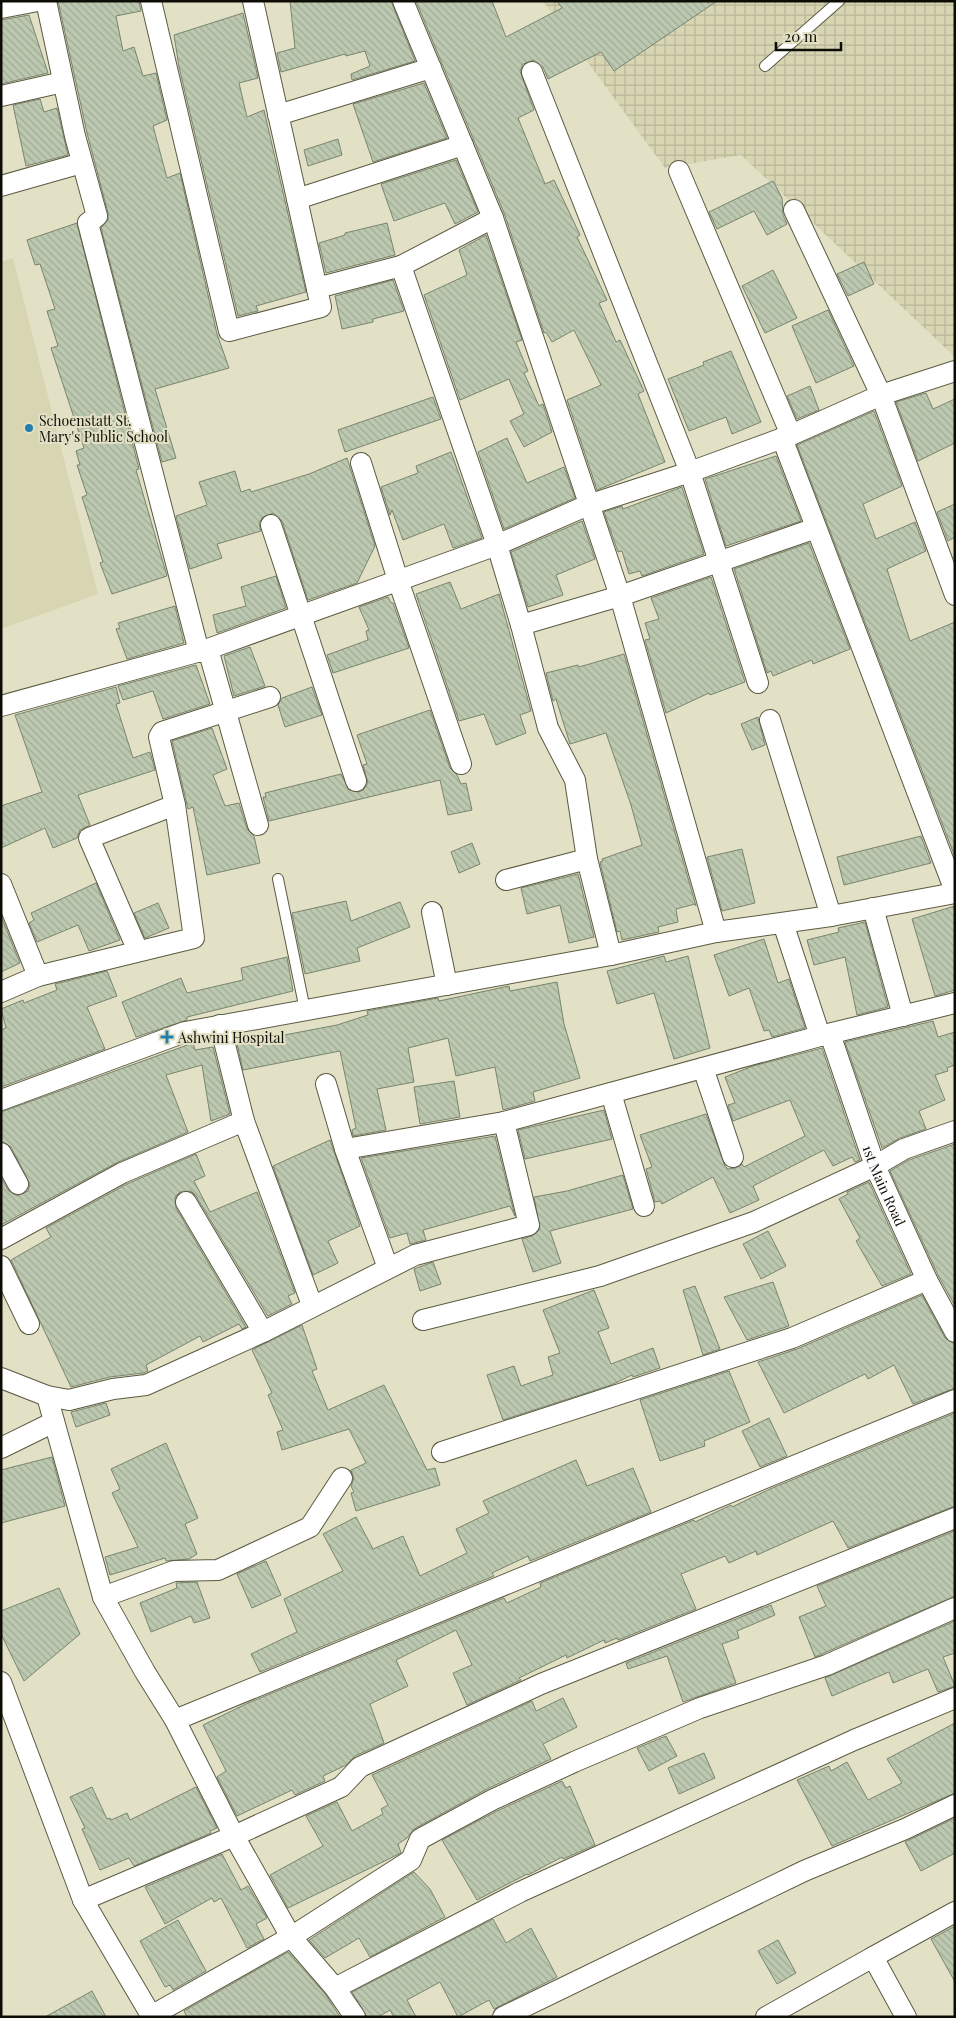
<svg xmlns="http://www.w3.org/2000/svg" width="956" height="2018" font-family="'Playfair Display',serif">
<defs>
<pattern id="industrial-grid" width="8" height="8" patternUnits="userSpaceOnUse" patternTransform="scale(1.25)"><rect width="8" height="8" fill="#d7d5b2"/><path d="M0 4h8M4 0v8" fill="none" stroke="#b7b698"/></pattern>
<pattern id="building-back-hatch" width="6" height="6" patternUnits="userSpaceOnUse" patternTransform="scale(1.25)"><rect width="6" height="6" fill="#bcc9b0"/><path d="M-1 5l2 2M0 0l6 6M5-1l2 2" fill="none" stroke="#a0ab96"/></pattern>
</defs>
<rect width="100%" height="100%" fill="#e3e1c5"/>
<path fill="#d7d5b2" d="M13,258L98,594L1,629V262Z"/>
<path fill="url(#industrial-grid)" d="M543,1H955V357L741,155L665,168Z"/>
<path fill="url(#building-back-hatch)" stroke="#79856f" d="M58,1H139L141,11L116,16L123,51L134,47L143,76L156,73L167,120L153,126L167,178L180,173L217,334L229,368L155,389L176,458L162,462L101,228L108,220V213L87,133Z
M290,1H391L415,61L352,80L351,74L370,66L365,51L346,56L345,54L281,72L277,53L295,48Z
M416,1H492L506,37L562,8L557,1H717L614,71L601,52L548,79L543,67L534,60L523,64L520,71L534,110L518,118L545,184L554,180L580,235L577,237L607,300L599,303L616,342L620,340L644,391L638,394L665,462L597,490L567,400L601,385L574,330L552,342L546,332L544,333L504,213Z
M243,13L258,78L239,83L247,117L264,110L306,292L256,306L258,311L238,316L179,67L174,35Z
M29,15L48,73L1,84V20Z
M424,83L447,138L373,162L353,104Z
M40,99L44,112L57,108L68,155L26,166L13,105Z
M338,139L342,155L308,166L304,150Z
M456,160L478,212L455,224L445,203L394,221L381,184Z
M773,181L782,198L783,215L787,224L767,235L754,211L717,229L709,212Z
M77,223L139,469L136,470L167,576L112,594L100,563L103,562L82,497L87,495L77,465H80L76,451L84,448L51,348L58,346L47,311L55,309L40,264L35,265L27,240Z
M387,223L395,255L326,273L319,243L345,235V233Z
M486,235L522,340L516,342L528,371L524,373L539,406L543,404L552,432L524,447L510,421L524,414L509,379L460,400L424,295L467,275L459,250Z
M864,262L874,284L848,296L837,274Z
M773,270L797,318L765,333L742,286Z
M393,280L404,311L373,319V322L342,329L335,296Z
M828,310L854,366L816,383L792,326Z
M731,351L761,422L732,434L726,417L689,431L668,379L704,365L703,362Z
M810,386L819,410L797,419L787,396Z
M926,393L933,409L955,399V443L918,461L896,402Z
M433,397L441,419L345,452L338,430Z
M874,411L902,486L863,504L876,539L915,522L926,551L887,569L910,641L955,622V857L797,445Z
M507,438L527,483L564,467L575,498L504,529L478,452Z
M451,452L482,538L453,548L444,524L403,540L392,510L390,515L381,487L418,473L416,466Z
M776,456L801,521L726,546L705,479Z
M347,458L375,546L357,583L308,600L282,521L273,513L262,518L259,523L261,531L217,544L222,558L190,569L176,516L207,505L199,482L235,471L241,492L250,489L251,492L309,474Z
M682,487L704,554L642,576L640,571L629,574L622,551L618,552L604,512L622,506L623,509Z
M955,504V537L948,541L937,512Z
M582,521L595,559L556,575L563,595L528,607L511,552Z
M809,543L850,649L813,664L812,660L773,676L771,671L767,673L734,569Z
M276,576L286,608L217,633L213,615L246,606L241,587Z
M711,577L745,682L710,695L709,693L666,713L645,640L650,639L645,623L659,619L651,598Z
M450,582L461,609L499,594L531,711L520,715L526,733L496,745L484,714L459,721L416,594Z
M388,597L391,603H393L409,648L333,673L327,655L368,640L366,631L369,630L359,607Z
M175,606L184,643L127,659L116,629L120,628L118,623Z
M250,647L265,686L234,696L224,656Z
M624,654L696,906L695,904L676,909L678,922L658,927L659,932L622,940L620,931L617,932L600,862L603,861L602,859L642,845L631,805L606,733L570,744L556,699L553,701L546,673L578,665L579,667Z
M196,665L210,704L163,719L153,691L123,700L118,686Z
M116,687L120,703L116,704L133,758L150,752L155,770L78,795L90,825L80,830L77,838L53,848L45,828L1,848V806L42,792L15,715Z
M312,687L322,715L285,727L278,705L282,698Z
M430,710L450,768L457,775L461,784L466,783L472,810L448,815L440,780L269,821L263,797H266L265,793L341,774L349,790L359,792L364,789L368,783L363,765L367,764L357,735Z
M758,717L765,745L752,750L741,724Z
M212,728L227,769L213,775L225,806L239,803L247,829L254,836L260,863L207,875L193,807L188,809L172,741Z
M921,836L931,863L844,885L837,857Z
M472,843L480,864L459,873L451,852Z
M742,849L755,903L722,911L707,857Z
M578,874L594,937L569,943L560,905L527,914L521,888Z
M96,883L120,940L89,951L78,925L37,942L29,923L34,920L31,913Z
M346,901L351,921L400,902L410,927L357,948L360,961L305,974L292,913Z
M158,903L169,928L145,938L134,913Z
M955,906V990L935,996L912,919Z
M1,916L20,963L1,972Z
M865,922L888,1007L857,1015L845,957L814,965L807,940L839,932L838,928Z
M764,939L778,983L789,979L805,1028L772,1037L769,1030L764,1031L749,988L729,996L714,955Z
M664,956L666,962L688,956L710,1048L674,1059L654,993L617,1004L607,971Z
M287,957L293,991L187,1017V1020L136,1037L122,1002L181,978L187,993L243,980L241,968Z
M107,971L117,996L87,1007L105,1049L1,1087V1030L6,1028L1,1009L23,1000L24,1003L57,990L55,984Z
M557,982L564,1024L580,1078L533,1092L535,1101L503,1110L495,1067L456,1076L448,1038L408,1048L414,1082L377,1089L386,1130L353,1136L352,1130L356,1128L340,1051L243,1070L237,1044L337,1025L368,1015L367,1011L438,998L439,1001L509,986L510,991Z
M933,1021L938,1037L955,1032V1065L947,1068L948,1071L935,1075L945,1100L919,1111L926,1129L900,1138L882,1148L845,1042Z
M193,1043L195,1050L213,1047L230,1114L211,1121L202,1065L166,1075L188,1132L116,1163L1,1225V1178L8,1190L17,1196L28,1191L30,1184L11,1147L1,1141V1112Z
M822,1048L860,1160L855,1162L852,1157L833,1166L824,1150L753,1186L759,1200L730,1213L713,1177L662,1204L660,1201L655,1202L646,1169L652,1167L640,1135L706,1114L725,1166L728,1169L736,1168L742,1164L744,1167L805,1136L790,1100L733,1121L728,1105L735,1103L725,1077L753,1066Z
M454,1081L460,1117L420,1124L414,1087Z
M604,1110L612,1139L525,1159L518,1130Z
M495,1136L515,1216L510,1206L423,1230L426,1240L410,1244L407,1233L390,1238L361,1158Z
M330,1140L360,1226L328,1241L338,1263L313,1275L273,1166Z
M955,1144V1306L938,1275L890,1171L909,1160Z
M196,1154L205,1176L194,1181L210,1212L257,1192L295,1293L288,1296L292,1304L268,1316L196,1196L191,1191L180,1192L175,1197L176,1208L246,1327L242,1329L239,1324L203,1342L200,1336L146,1365L148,1371L143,1373L110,1377L71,1387L11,1260L51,1237L46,1228L127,1184Z
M623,1175L633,1209L550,1231L561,1263L533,1272L522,1239L532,1236L540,1229L534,1197L567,1191Z
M869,1182L911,1274L882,1286L856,1241L860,1238L839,1199L848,1194L847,1192Z
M768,1231L786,1266L761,1279L743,1244Z
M433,1262L441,1284L420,1291L414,1269Z
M773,1282L789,1326L747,1340L724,1297Z
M695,1286L720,1349L703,1355L683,1290Z
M594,1290L609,1328L598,1332L611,1364L653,1348L660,1368L633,1377L632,1375L611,1385L503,1420L487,1375L514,1366L521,1386L553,1375L548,1357L560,1353L543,1310Z
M922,1295L945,1338L955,1344V1388L913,1404L894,1365L868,1379L865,1374L784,1413L758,1362L797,1349Z
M302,1325L317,1369L312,1371L328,1410L384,1385L427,1470L435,1468L440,1485L356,1511L351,1493L354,1492L351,1486L354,1478L351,1470L366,1463L349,1429L282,1450L277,1432L283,1430L268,1395L272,1393L252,1350Z
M729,1371L750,1422L704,1441L705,1446L660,1461L640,1400Z
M106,1403L110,1415L76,1427L71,1412Z
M955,1413V1506L848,1548L833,1521L757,1555L756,1551L729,1563L725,1556L681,1574L696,1609L618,1640L617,1638L605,1643L604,1640L567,1658L566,1655L519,1678L521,1680L467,1705L453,1673L472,1665L456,1630L396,1660L408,1686L370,1704L384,1743L355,1756L346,1765L323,1776L325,1781L295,1795L292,1790L237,1816L217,1777L226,1771L203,1725L248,1703L504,1598L507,1603L541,1587L540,1583L694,1520L695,1522L731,1505L732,1507L770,1489Z
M769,1418L787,1456L760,1467L742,1431Z
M166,1443L198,1518L185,1524L197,1554L189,1559L166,1561L165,1558L110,1575L105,1557L138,1547L112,1493L120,1489L111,1469Z
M52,1457L65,1506L1,1523V1470Z
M576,1460L587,1486L633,1468L651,1512L530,1561L528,1556L492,1573L494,1576L260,1672L251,1654L297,1632L284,1599L343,1571L323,1534L356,1517L373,1549L403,1536L420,1576L467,1553L456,1529L489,1513L483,1501Z
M955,1531V1596L815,1657L799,1617L826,1606L817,1586Z
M266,1561L281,1595L252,1608L237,1574Z
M197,1582L210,1618L194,1623L191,1616L151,1632L140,1603L177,1588L176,1583Z
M59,1588L80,1634L24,1681L1,1634V1611Z
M771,1605L775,1615L737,1631L739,1638L722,1644L736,1683L683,1702L667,1656L628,1669L626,1663Z
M955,1621V1653L943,1657L955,1686L938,1692L928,1669L893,1683L889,1672L832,1696L825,1678Z
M563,1698L577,1727L543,1744L551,1759L487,1789L414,1829L407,1838L398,1844L401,1853L288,1908L270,1875L323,1846L306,1816L337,1802L352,1831L383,1814L381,1809L388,1805L372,1775L532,1701L536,1711Z
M955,1723V1793L832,1846L797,1780L829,1766L831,1771L847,1762L868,1800L902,1783L887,1759Z
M666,1736L677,1756L649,1771L637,1748Z
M704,1753L715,1778L679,1794L668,1768Z
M562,1781L566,1788L570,1786L595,1845L563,1859L562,1857L528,1875L527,1874L477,1900L442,1840L497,1811Z
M92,1787L107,1819L110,1818L111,1820L127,1813L130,1820L196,1787L217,1828L210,1831L211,1833L134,1866L129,1858L100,1870L82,1829L85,1828L70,1797Z
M955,1818V1853L921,1871L905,1842Z
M222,1854L241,1890L248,1886L267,1918L256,1924L264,1939L247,1948L221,1898L214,1902L212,1898L165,1924L145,1887Z
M414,1872L430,1889L445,1917L370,1957L359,1938L325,1958L309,1940Z
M493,1919L506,1943L531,1928L557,1977L494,2009L489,2000L458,2017L440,1982L407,2000L416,2017H394L390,2010L378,2017H367L352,1992Z
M178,1920L206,1971L173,1990L170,1985L165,1987L140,1941Z
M955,1926V1982L931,1939Z
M778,1940L796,1973L777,1984L758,1951Z
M288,1952L326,1995L340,2017H187L184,2011Z
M92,1991L106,2017H45Z"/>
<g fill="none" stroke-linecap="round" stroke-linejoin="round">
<g stroke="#5c5a42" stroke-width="12">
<path id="service" d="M765,66L839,1
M278,879L305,1010"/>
</g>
<g stroke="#5c5a42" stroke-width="22">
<g id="minor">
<path d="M46,1L75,136L97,216L88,223L199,652"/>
<path d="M151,1L229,331L321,307L253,1"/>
<path d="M403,1L493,218"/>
<path d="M1,8L38,1"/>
<path d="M532,72L690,472L758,683"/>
<path d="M1,96L63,82"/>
<path d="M278,115L431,68"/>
<path d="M679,171L791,435"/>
<path d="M1,186L82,163"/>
<path d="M297,199L463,145"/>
<path d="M794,210L881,395L955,595"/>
<path d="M401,266L493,218L620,596L716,932"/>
<path d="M317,288L401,266L497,545L521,625L548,728L575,780L587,859L611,955"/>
<path d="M782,438L955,891"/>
<path d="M361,463L398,580L461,764"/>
<path d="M271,525L356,781"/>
<path d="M521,625L620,596L816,528"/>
<path d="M208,649L258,825"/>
<path d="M1,706L208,649L497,545L588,505L690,472L791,435L881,395L955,371"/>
<path d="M770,720L831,916"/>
<path d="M175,805L159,737L162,732L270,697"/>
<path d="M506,880L587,859"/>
<path d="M1,884L38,976L1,992"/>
<path d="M873,908L903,1016"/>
<path d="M432,912L447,985"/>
<path d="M783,923L820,1036"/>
<path d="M38,976L194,938L175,805L89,838L138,951"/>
<path d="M220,1025L244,1121"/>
<path id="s1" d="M830,1034L875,1166L927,1280L955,1332"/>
<path d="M703,1068L733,1157"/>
<path d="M326,1084L345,1149L388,1268"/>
<path d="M611,1093L644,1206"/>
<path d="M1,1100L185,1032L611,955L716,932L831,916L955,893"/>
<path d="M345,1149L504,1122L820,1036L955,1003"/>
<path d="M1,1153L18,1184"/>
<path d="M186,1202L263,1332"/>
<path d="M1,1239L122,1173L244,1121L312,1305"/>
<path d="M1,1266L29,1324"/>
<path d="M423,1320L600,1276L754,1222L875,1166L904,1149L955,1131"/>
<path d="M1,1378L47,1396L69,1400L113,1389L146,1385L263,1332L415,1255L529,1225L504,1122"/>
<path d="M47,1396L103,1597L145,1672L175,1720L234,1836L83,1900"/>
<path d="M1,1448L54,1422"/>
<path d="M442,1452L792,1338L927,1280"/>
<path d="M103,1597L174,1571L218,1570L310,1527L342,1478"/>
<path d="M1,1682L83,1900L152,2017"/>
<path d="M175,1720L955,1400"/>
<path d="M335,1988L291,1937L234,1836L341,1787L360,1767L541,1684L955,1518"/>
<path d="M151,2016L291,1937L411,1860L420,1839L492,1800L574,1762L700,1708L827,1665L955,1608"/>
<path d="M355,2017L335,1988L520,1892L854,1740L955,1698"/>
<path d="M503,2017L804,1871L905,1829L955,1805"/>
<path d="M766,2017L873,1957"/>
<path d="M906,2017L873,1957L955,1912"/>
</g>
</g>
<use href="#service" stroke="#fff" stroke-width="10"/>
<use href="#minor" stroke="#fff" stroke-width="20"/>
</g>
<g fill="#257eac" stroke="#e3e1c5" stroke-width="2">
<circle cx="29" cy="428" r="5"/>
<path d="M164.5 1029.5h5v5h5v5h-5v5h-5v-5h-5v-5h5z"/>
</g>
<g text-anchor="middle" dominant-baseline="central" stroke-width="4" stroke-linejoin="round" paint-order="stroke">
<g font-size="14" fill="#0e0d05" stroke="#e3e1c5" text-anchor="start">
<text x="39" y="420">Schoenstatt St.<tspan x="39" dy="16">Mary's Public School</tspan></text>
<text x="178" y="1037">Ashwini Hospital</text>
</g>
<g font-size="14" fill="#0e0d05" stroke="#e3e1c5">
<text stroke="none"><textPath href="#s1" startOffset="161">1st Main Road</textPath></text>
</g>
</g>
<rect width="956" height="2018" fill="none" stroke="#0e0d05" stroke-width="5"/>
<path d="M776 42v8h65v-8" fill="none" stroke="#0e0d05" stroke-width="2.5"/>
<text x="784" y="42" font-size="15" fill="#0e0d05" stroke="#e3e1c5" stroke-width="4" paint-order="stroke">20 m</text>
</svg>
